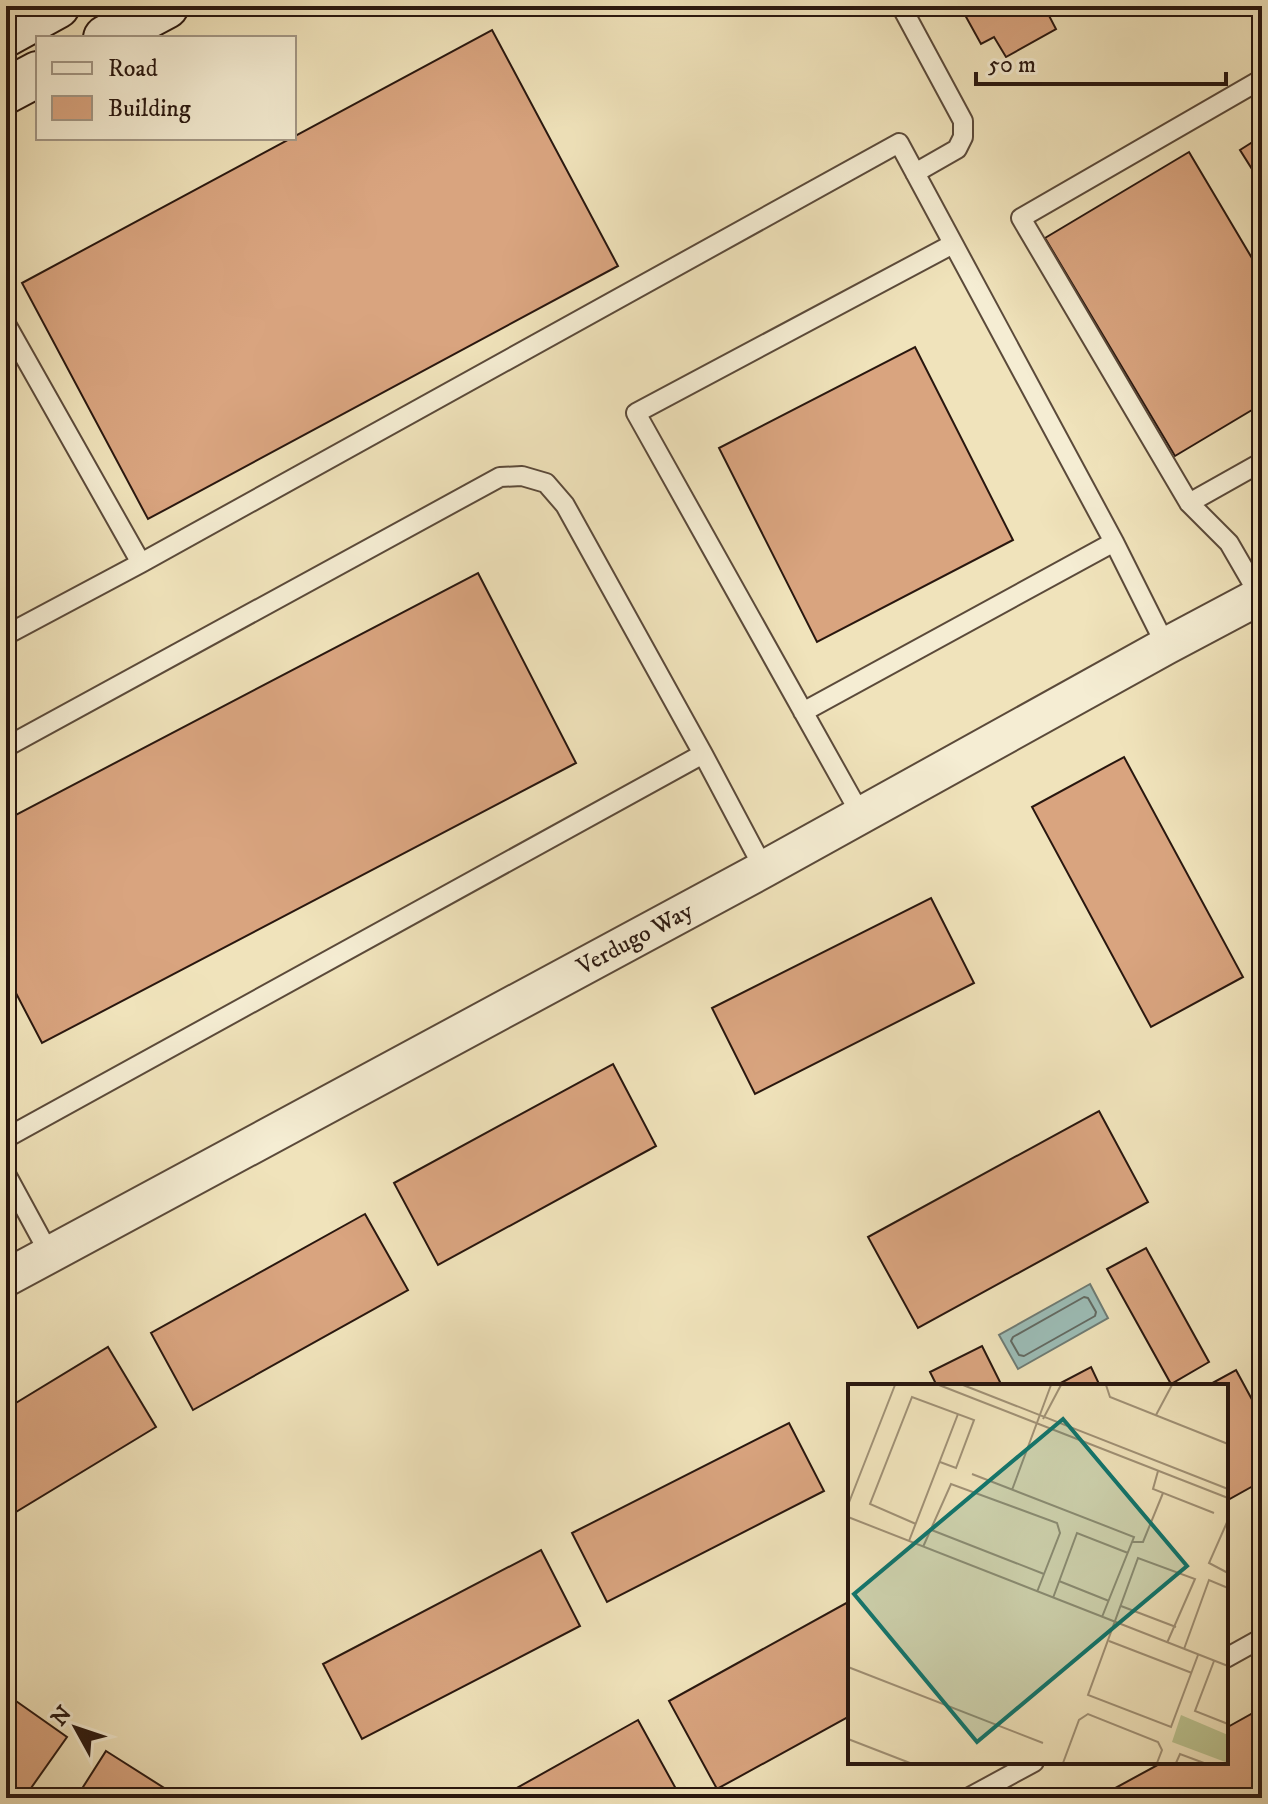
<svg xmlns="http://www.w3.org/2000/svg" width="1268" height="1804" font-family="'IM FELL DW Pica',serif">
<rect width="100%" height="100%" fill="#f0e3bb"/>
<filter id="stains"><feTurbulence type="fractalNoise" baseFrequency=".0025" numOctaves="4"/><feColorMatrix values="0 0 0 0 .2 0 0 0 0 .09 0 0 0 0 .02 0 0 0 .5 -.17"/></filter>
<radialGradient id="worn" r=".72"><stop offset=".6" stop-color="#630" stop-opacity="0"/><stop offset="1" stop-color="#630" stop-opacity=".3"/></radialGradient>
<path fill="#9cbdb7" stroke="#6e7b74" stroke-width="2" d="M1090,1284L1108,1318L1018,1369L999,1335Z"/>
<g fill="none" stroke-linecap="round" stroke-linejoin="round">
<path stroke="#626a63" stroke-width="2" d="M1084,1297L1088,1298L1096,1312L1095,1316L1024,1356L1019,1355L1011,1341L1013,1337Z"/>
</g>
<path fill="#d9a47f" stroke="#29170f" stroke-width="2" d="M960,6H1044L1056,29L1006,57L994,37L981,44Z
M492,30L618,266L148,519L22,283Z
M1262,136V185L1240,150Z
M1189,152L1262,275V404L1175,456L1045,238Z
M915,347L1013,540L817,642L719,448Z
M478,573L576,763L42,1043L6,974V820Z
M1124,757L1243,977L1151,1027L1032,807Z
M931,898L974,983L755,1094L712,1008Z
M613,1064L656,1146L438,1265L394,1183Z
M1099,1111L1148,1202L918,1328L868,1237Z
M365,1214L408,1290L193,1410L151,1333Z
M1146,1248L1209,1362L1171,1384L1107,1269Z
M982,1346L1002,1386H937L930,1372Z
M108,1347L156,1427L6,1518V1409Z
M1091,1367L1100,1386H1055Z
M1236,1370L1262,1418V1481L1226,1501V1386H1207Z
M789,1423L824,1491L607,1602L572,1533Z
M541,1550L580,1626L362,1739L323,1664Z
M850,1601V1716L717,1789L669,1701Z
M6,1694L67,1737L24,1798H6Z
M1262,1708V1798H1111L1108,1792L1163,1762H1226V1728Z
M638,1720L681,1798H499Z
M106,1751L180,1798H76Z"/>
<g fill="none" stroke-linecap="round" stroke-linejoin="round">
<g stroke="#5b4a3a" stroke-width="22">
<path id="lane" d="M901,6L963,121V137L957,149L915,173
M1262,79L1021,218L1189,503L1229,543L1262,600
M6,324L141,563
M1189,503L1262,462
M6,635L141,563L899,143L1114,542L1166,646
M803,712L1114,542
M6,747L500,477L522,476L546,483L565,505L703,754L764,869
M861,815L636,413L953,244
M6,1138L703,754
M6,1174L50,1255
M1226,1658L1262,1638
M968,1798L1034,1762"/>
</g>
<g stroke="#5b4a3a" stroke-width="40">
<path id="street" d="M6,1278L764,869L1166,646L1262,595"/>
</g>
<g stroke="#29170f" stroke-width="48">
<path id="secondary" d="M6,34L57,6
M106,38L166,6
M6,91L38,74"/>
</g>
<use href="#lane" stroke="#f5edd3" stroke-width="18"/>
<use href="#street" stroke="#f5edd3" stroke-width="36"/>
<use href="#secondary" stroke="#f5edd3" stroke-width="44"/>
</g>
<g text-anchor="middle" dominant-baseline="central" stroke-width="6" stroke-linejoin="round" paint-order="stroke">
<g font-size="24" fill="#29170f" stroke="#f5edd3">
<text transform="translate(635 939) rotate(-28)">Verdugo Way</text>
</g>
</g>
<g transform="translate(848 1384)">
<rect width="380" height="380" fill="#f0e3bb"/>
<path d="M333,331L380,351V379L324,358Z" fill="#bbc390"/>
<path fill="none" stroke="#a09176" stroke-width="2" d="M91,1L380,114M115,1L380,105M258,1L262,13L380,60M308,31L324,1M195,35L213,1M310,87L305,105L366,129M124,90L286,153L254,233M164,106L203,1M0,121L47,1M0,133L380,282M380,136L361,179L380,189M68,140L22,120L64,13L126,36L108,84L92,78M81,145L196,190M61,157L110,30M284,158H295L315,109M75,163L103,100L209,139L212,149L189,208M211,197L261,217M205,214L229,149L280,169M273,222L328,243M261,257L344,289M319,259L347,195L290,174L240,311L323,343L350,271M336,265L361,196L380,204M366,277L347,327L380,340M0,283L195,359M0,355L62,379M215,379L231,336L240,330L310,358L314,366L309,379M328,379L332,370L356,379"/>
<path fill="#0f766e" fill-opacity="0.15" stroke="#0f766e" stroke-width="4" d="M215,35L339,182L129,358L6,210Z"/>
<rect width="380" height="380" fill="none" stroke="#29170f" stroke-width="4"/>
</g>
<rect width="1268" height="1804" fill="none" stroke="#f0e3bb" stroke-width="32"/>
<rect x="8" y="8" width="1252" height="1788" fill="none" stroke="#29170f" stroke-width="4"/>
<rect x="16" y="16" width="1236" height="1772" fill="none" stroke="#29170f" stroke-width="2"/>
<rect x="36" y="36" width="260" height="104" fill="#f5edd3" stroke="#a39785" stroke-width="2"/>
<rect x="52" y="62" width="40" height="12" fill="#f5edd3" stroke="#a39785" stroke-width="2"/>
<text x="108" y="76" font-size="24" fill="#29170f">Road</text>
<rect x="52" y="96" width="40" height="24" fill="#d9a47f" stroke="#a39785" stroke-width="2"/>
<text x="108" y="116" font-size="24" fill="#29170f">Building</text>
<g transform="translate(76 1728) rotate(310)" stroke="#f5edd3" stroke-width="6" paint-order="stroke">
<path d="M0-6L14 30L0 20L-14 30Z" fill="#29170f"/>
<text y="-12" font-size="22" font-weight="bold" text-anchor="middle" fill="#29170f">N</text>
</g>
<path d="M976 72v12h250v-12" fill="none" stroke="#29170f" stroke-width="4"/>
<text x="988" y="72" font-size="24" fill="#29170f" stroke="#f5edd3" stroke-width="6" paint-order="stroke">50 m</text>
<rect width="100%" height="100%" filter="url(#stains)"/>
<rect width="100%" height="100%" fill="url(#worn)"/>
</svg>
